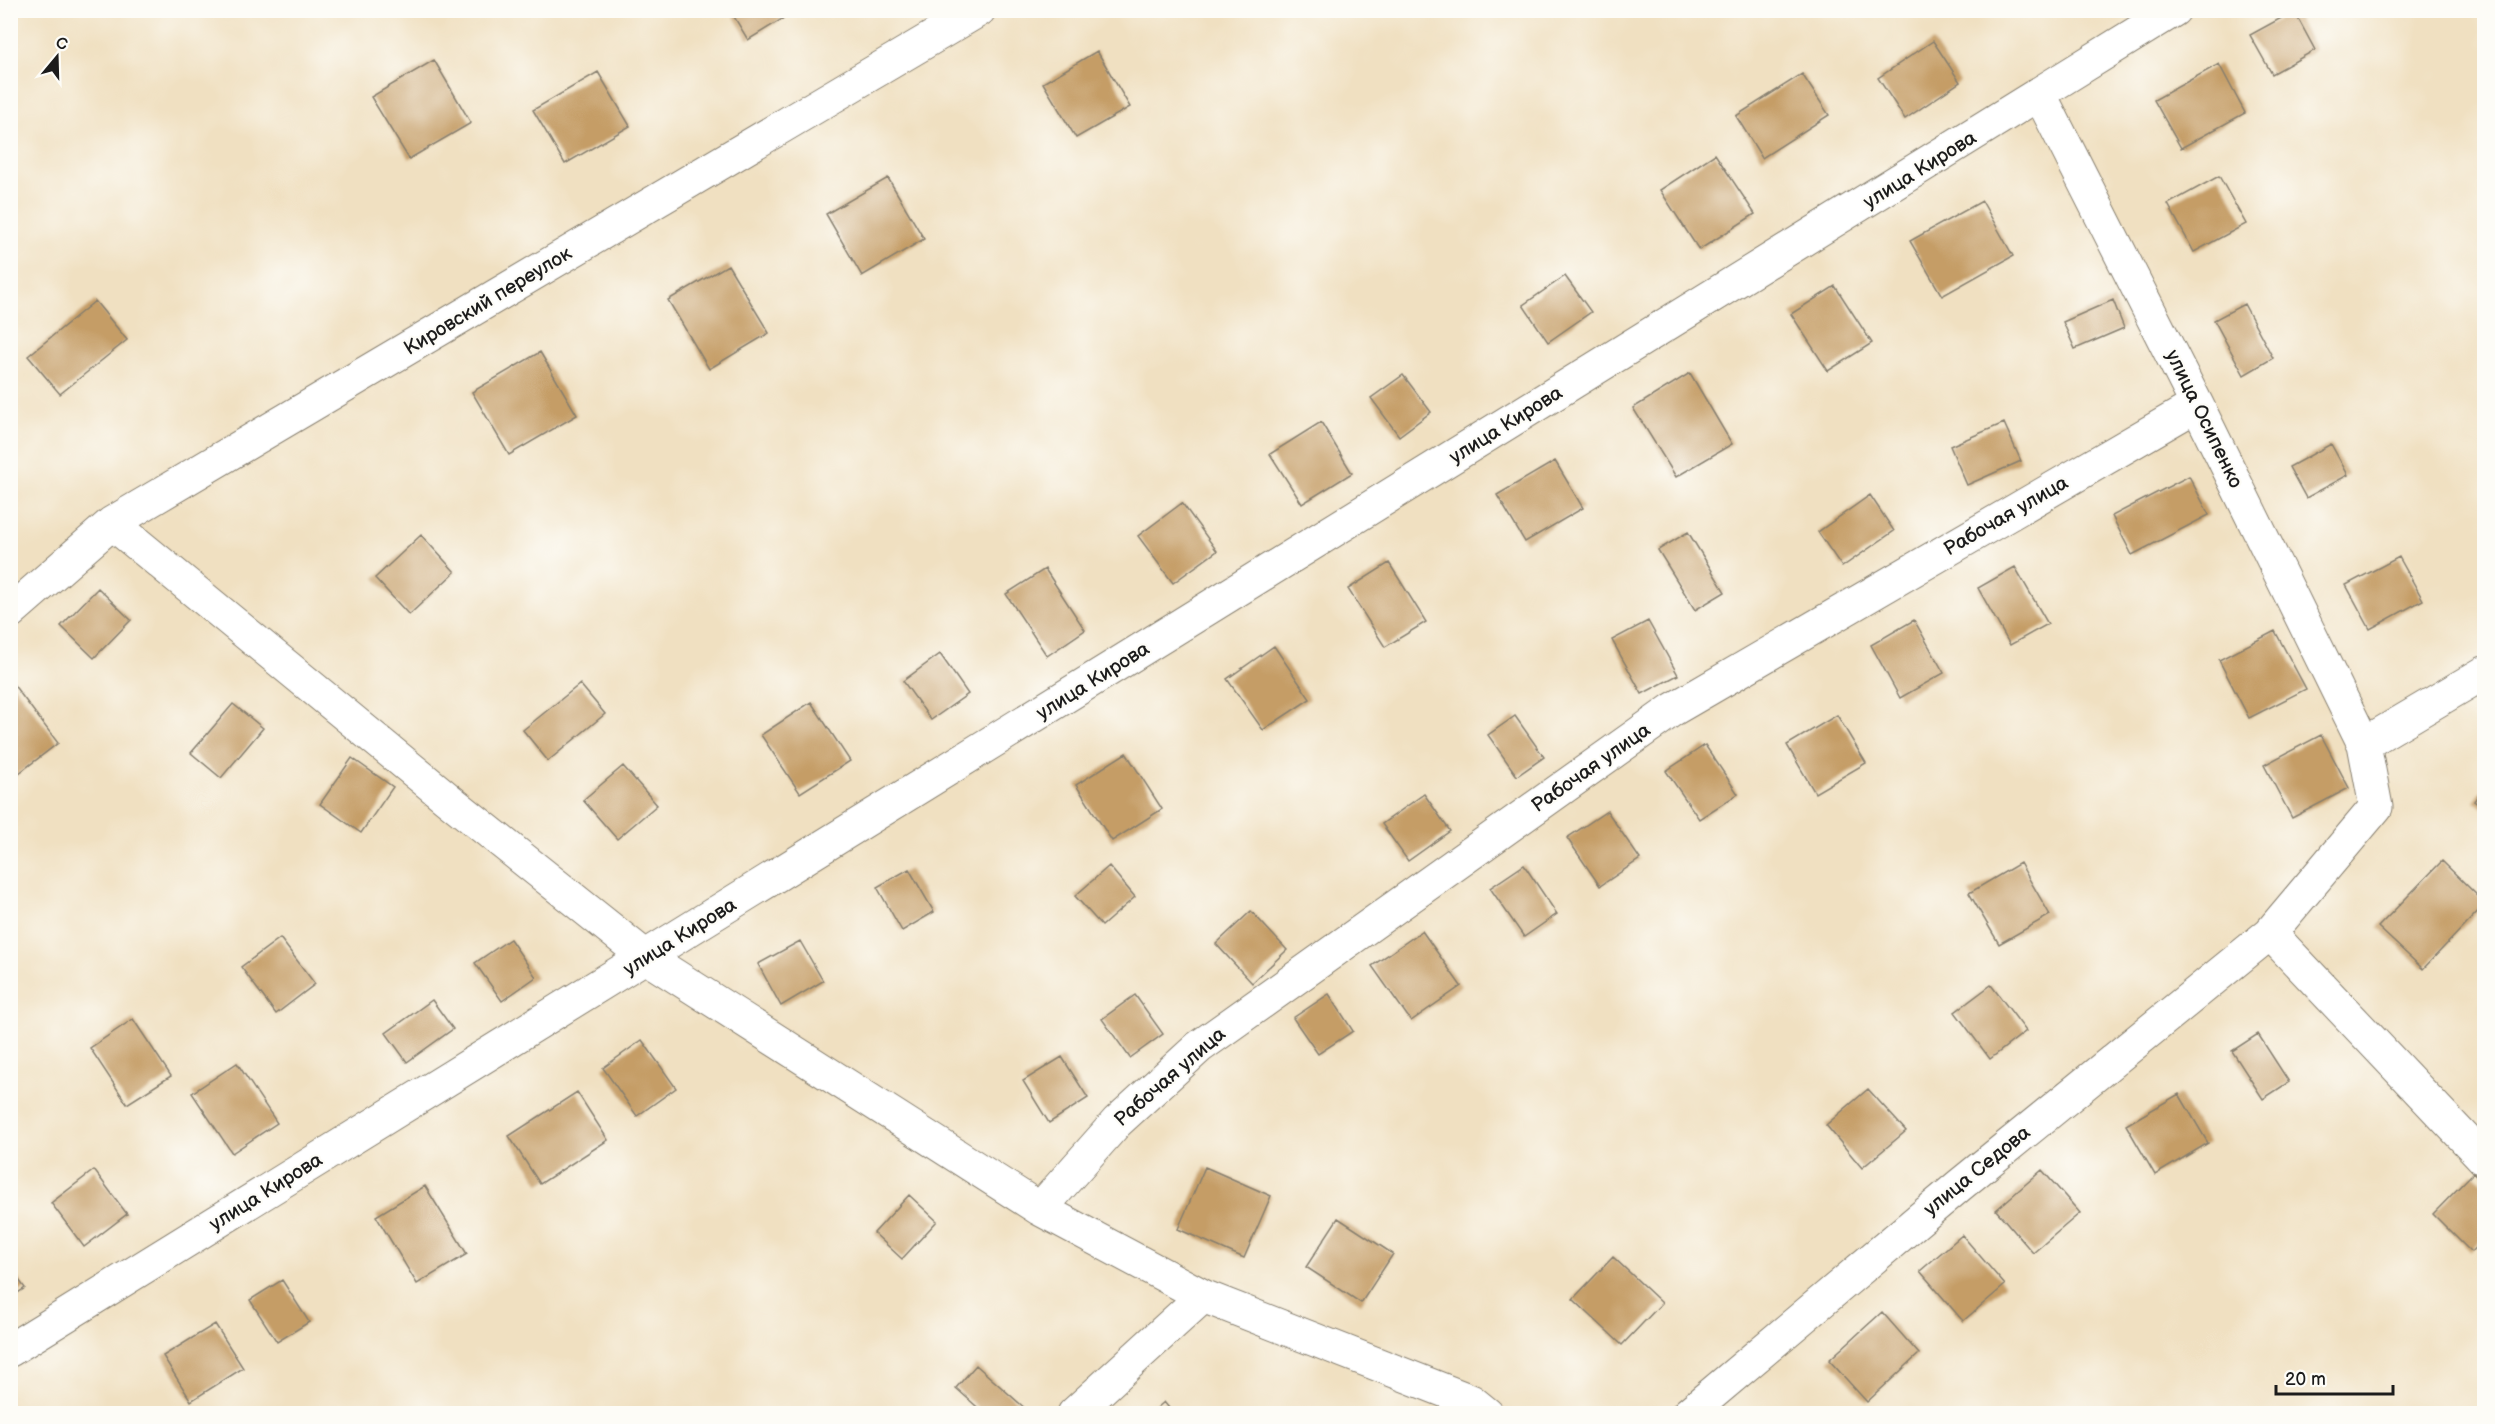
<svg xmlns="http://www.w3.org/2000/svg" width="2495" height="1424" font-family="'Balsamiq Sans',sans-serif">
<rect width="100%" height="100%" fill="#fdfcf7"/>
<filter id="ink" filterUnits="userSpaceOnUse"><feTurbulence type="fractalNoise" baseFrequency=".0167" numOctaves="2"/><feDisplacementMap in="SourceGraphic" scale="12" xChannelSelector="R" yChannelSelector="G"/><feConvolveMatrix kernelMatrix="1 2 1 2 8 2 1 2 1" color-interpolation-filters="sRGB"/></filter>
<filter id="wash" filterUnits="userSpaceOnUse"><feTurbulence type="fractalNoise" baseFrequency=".008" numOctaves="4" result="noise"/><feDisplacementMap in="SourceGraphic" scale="24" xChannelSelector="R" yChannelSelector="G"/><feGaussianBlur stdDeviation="1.35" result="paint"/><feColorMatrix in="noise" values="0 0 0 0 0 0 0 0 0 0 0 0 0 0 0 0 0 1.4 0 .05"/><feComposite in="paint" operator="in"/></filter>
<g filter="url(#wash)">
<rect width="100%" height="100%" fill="#f0e0c1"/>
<g id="blocks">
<path fill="#c59d66" d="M730,10H797L748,40Z
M2294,11L2315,50L2272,74L2250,35Z
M1933,41L1960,82L1905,119L1878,78Z
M1097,51L1130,107L1076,138L1043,83Z
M434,60L471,123L409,159L371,97Z
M2219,64L2245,113L2181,148L2154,100Z
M598,72L630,126L565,164L533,110Z
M1802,74L1829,115L1762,158L1736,116Z
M1715,154L1755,214L1699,250L1660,190Z
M2219,176L2246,224L2194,252L2168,204Z
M888,178L924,239L862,276L826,214Z
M1982,201L2013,256L1942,296L1910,241Z
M728,265L769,333L709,369L668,300Z
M1565,276L1591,312L1548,342L1523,305Z
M1835,286L1872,343L1828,371L1791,314Z
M2113,300L2124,328L2075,349L2063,322Z
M95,301L127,340L60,394L28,356Z
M2244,304L2273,358L2244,375L2214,320Z
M540,352L577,415L509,455L472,392Z
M1690,373L1732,444L1676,477L1633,408Z
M1403,375L1431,412L1399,436L1371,398Z
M1321,422L1352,473L1302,504L1270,454Z
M2004,423L2021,461L1967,485L1950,446Z
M2331,444L2348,475L2306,498L2289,467Z
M1555,461L1583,508L1525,542L1497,495Z
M2189,476L2209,515L2132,555L2112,516Z
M1870,495L1894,531L1842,567L1818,532Z
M1182,503L1217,551L1173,583L1138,536Z
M1688,532L1725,592L1695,610L1658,550Z
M421,535L455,572L409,615L375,578Z
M2399,557L2423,600L2370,629L2346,585Z
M1389,563L1426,622L1385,647L1348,589Z
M2015,567L2048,624L2010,645L1978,588Z
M1045,569L1085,630L1047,656L1006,594Z
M98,588L131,620L94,658L61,626Z
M1914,620L1944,673L1900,698L1871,645Z
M1648,621L1678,675L1642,694L1612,640Z
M2275,631L2306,689L2249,718L2219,660Z
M1274,646L1310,699L1263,730L1227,679Z
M940,654L968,694L931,720L903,681Z
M10,680L58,743L14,777L10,772Z
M580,684L605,714L548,761L523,730Z
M811,702L850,761L800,793L761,735Z
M233,704L263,728L221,778L191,753Z
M1837,715L1866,763L1815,793L1787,745Z
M1515,716L1544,757L1517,776L1488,735Z
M2321,735L2349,788L2292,818L2264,765Z
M1705,745L1738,794L1699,819L1666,771Z
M1126,753L1162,809L1112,841L1076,785Z
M352,758L393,787L361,833L320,804Z
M623,766L657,805L617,839L583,800Z
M2484,787V809L2474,801Z
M1424,794L1450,831L1408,861L1382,824Z
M1607,811L1640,859L1600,886L1567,838Z
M2442,861L2484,902V905L2423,969L2378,927Z
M2020,863L2050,915L1999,944L1969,893Z
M1524,865L1557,914L1524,937L1490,888Z
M1109,866L1135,897L1102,926L1075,896Z
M909,869L934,912L902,931L877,887Z
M1251,911L1287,950L1252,983L1216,944Z
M1422,931L1461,986L1411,1021L1372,966Z
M280,938L315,984L276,1014L241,967Z
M510,939L536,977L502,1001L475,963Z
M800,941L823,981L781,1006L758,964Z
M1991,985L2026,1031L1990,1059L1955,1012Z
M1329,994L1353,1031L1318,1054L1293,1018Z
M1135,995L1163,1034L1130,1058L1102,1019Z
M432,1000L453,1029L407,1062L386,1033Z
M133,1019L171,1076L127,1104L90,1048Z
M2258,1034L2289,1082L2263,1099L2232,1051Z
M642,1040L676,1088L637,1116L603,1068Z
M1062,1057L1088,1098L1049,1123L1023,1081Z
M237,1063L277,1123L232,1153L192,1093Z
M1868,1089L1906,1131L1862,1168L1826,1125Z
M577,1092L608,1140L540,1184L509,1136Z
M2179,1094L2208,1143L2155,1175L2126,1125Z
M1205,1167L1271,1196L1244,1258L1178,1229Z
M94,1170L127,1214L84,1247L51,1203Z
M2042,1170L2080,1213L2033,1253L1996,1210Z
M2473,1173L2484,1185V1238L2471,1252L2433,1214Z
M425,1186L467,1254L417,1284L376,1216Z
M909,1195L937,1221L902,1259L874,1233Z
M1338,1218L1393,1254L1361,1303L1306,1267Z
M1962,1235L2005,1285L1963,1321L1920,1271Z
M1613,1257L1662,1303L1622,1345L1573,1299Z
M10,1268L25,1288L10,1298Z
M282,1280L309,1322L277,1342L250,1300Z
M1882,1312L1919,1354L1867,1402L1829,1360Z
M215,1324L243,1368L191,1401L163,1356Z
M976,1365L1027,1410L1024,1414H985L956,1388Z
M1164,1402L1174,1414H1150Z"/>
</g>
</g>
<g filter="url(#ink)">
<use href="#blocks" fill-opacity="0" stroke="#867e6e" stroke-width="1.5"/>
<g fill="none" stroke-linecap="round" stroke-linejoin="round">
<g stroke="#867e6e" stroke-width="35">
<path id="minor" d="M2040,95L2197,405L2364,744
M112,523L448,799L647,958L1040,1209L1203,1296L1471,1401L1487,1414
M10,612L112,523L979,10
M2270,933L2484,1159
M1040,1209L1117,1122L1199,1047L1672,710L2197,405
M10,1350L2174,10
M1074,1414L1203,1296
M1688,1414L1960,1185L2270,933L2376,807L2364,744L2484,673"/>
</g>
<use href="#minor" stroke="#fff" stroke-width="33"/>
</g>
</g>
<g text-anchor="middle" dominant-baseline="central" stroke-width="4.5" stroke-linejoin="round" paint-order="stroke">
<g font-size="20" fill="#1c1c1c" stroke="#fdfcf7">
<text transform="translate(1920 170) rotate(-32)">улица Кирова</text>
<text transform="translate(488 301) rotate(-31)">Кировский переулок</text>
<text transform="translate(2204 419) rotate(64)">улица Осипенко</text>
<text transform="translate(1506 425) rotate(-32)">улица Кирова</text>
<text transform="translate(2006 516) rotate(-30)">Рабочая улица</text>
<text transform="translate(1093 681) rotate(-32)">улица Кирова</text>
<text transform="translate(1591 768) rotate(-35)">Рабочая улица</text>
<text transform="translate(680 937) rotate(-32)">улица Кирова</text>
<text transform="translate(1170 1077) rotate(-41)">Рабочая улица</text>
<text transform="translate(1977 1171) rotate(-39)">улица Седова</text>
<text transform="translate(266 1192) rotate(-32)">улица Кирова</text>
</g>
</g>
<rect width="2495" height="1424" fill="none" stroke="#fdfcf7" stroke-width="36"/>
<g transform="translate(57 57) rotate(19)" stroke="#fdfcf7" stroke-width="4.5" paint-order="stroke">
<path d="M0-4.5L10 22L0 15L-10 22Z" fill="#1c1c1c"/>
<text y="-9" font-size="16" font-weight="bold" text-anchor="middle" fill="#1c1c1c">С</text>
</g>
<path d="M2276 1385v9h117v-9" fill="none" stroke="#1c1c1c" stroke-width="3"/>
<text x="2285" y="1385" font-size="18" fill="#1c1c1c" stroke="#fdfcf7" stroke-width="4.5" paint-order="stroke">20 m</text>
</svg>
